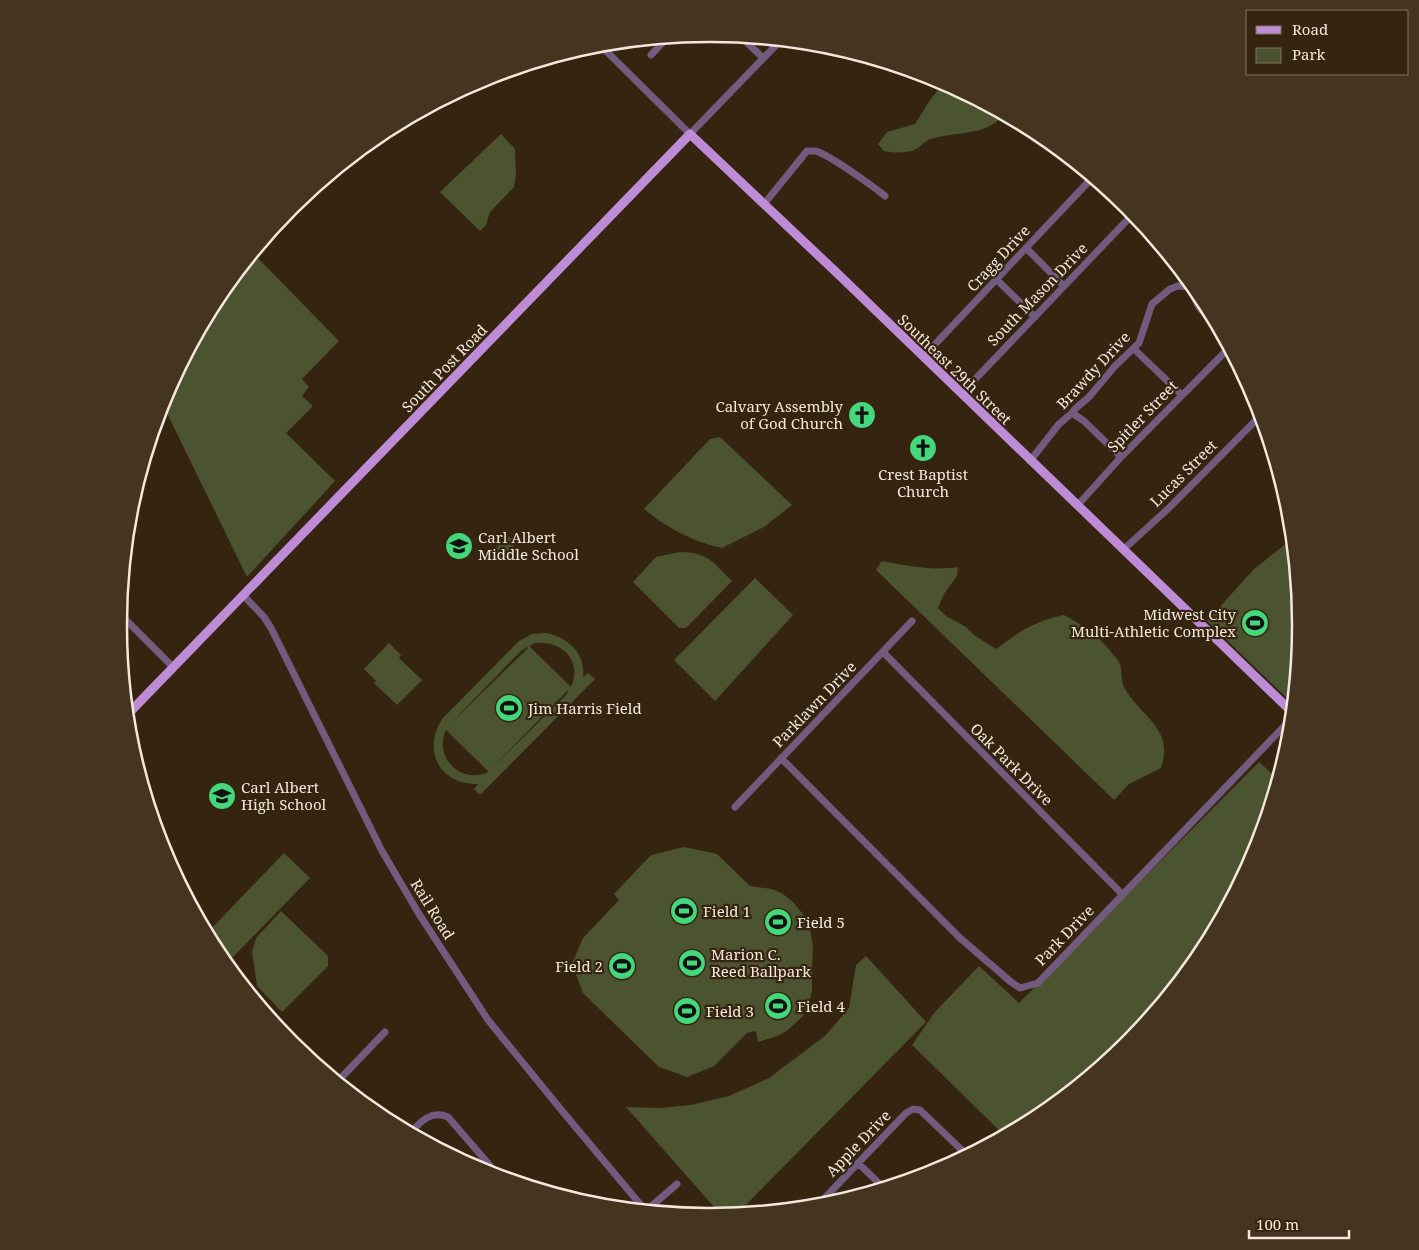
<svg xmlns="http://www.w3.org/2000/svg" width="1419" height="1250" font-family="'Noto Serif',serif">
<rect width="100%" height="100%" fill="#352410"/>
<path fill="#4c5331" fill-rule="evenodd" d="M944,83L1004,115C984,137 956,131 931,139C926,140 922,145 918,148C908,154 894,153 884,151L878,144L887,132L915,124L930,100Z
M501,134L515,149L516,174L514,187L490,212L486,225L480,231L440,192Z
M253,253L339,341L302,379L309,387L302,396L313,406L286,433L335,481L247,577L162,403L218,296Z
M720,437L792,505L764,527L722,548C693,542 667,528 644,509L710,439Z
M508,536L516,543L504,556L496,548Z
M1292,539L1301,625L1293,704L1207,621L1254,569Z
M680,552C710,553 711,561 732,581L686,628H679L633,582L656,557Z
M882,561C908,566 932,571 958,567L957,576L944,594L938,608L946,616L966,627L974,635L996,649C1020,631 1035,621 1064,615C1084,626 1098,635 1112,653C1114,656 1118,659 1119,662C1123,670 1120,681 1125,689C1143,719 1174,728 1161,768L1129,784L1114,800L876,570Z
M755,578L793,615L715,701L674,660Z
M546,633C568,637 586,654 583,677L588,673L595,679L480,795L474,789L478,784C440,785 422,751 442,719L519,641L532,634ZM535,643C561,640 583,660 571,687L529,646ZM527,647L528,648L447,727L521,651ZM569,689L566,695L490,770ZM446,730L488,771V772C461,785 433,757 446,730Z
M389,643L401,655L399,658L422,680L397,705L374,683L376,681L364,669Z
M1259,762L1278,779L1256,852L1201,954L1127,1043L1038,1117L1004,1135L912,1045L935,1012L979,966L1019,1003Z
M684,847L717,854L750,886L772,889L783,894L793,902L807,919L809,925L813,946L812,969V991L809,1004L803,1016L788,1030L778,1036L758,1042L756,1031L747,1033L714,1066L687,1077L659,1067L626,1035L583,993L572,964L583,938L619,900L614,894L651,855Z
M284,853L310,878L232,958L207,933Z
M281,911L328,956V966L282,1012L257,986L252,952L256,938Z
M866,956L926,1022L737,1214L721,1215L626,1107L660,1108L691,1105L729,1096L769,1078L825,1036L849,1008L856,965Z"/>
<g fill="none" stroke-linecap="round" stroke-linejoin="round">
<path stroke="#735b7f" stroke-width="7" d="M741,37L762,57
M600,45L690,134L780,41
M651,55L667,38
M764,204L807,151C810,151 812,151 815,151C827,153 874,187 885,196
M1026,248L1064,286
M997,280L1035,317
M1195,289C1191,303 1204,313 1215,322
M1134,349L1182,395
M923,357L1092,178
M961,394L1133,214
M1072,413L1084,421L1121,457
M1030,461L1059,424L1072,413L1076,408L1089,397L1115,366L1139,343L1152,304L1170,289L1178,286L1193,287
M1077,506L1121,457L1229,348
M1123,550L1170,507L1261,415
M243,595L264,617L271,628L382,851L419,914L488,1020L563,1112L645,1210
M119,613L173,667
M883,652L1122,894
M781,758L960,938L1011,982L1020,988L1038,983L1292,718
M735,807L912,621
M338,1081L385,1032
M411,1132C421,1121 432,1110 448,1117L499,1176
M858,1163L883,1187
M817,1206L906,1113L913,1109L920,1110L967,1155
M647,1210L677,1184"/>
<path stroke="#be8cd6" stroke-width="9" d="M127,715L690,134L838,274L1292,712"/>
</g>
<defs>
<g id="church-disc" transform="scale(1.4375)"><circle r="9.5" fill="#44d77b" stroke="#352410"/><path d="M-1.2-6h2.4v3.5h3.3v2.4h-3.3V6h-2.4V-.1h-3.3v-2.4h3.3Z" fill="#111"/></g>
<g id="school-disc" transform="scale(1.4375)"><circle r="9.5" fill="#44d77b" stroke="#352410"/><path d="M0-5L7-2L0 1L-7-2ZM-4 1L0 2.5L4 1V4Q0 6-4 4Z" fill="#111"/></g>
<g id="stadium-disc" transform="scale(1.4375)"><circle r="9.5" fill="#44d77b" stroke="#352410"/><path d="M0-5a6.5 5 0 1 0 0 10a6.5 5 0 1 0 0-10ZM-3.5-1.8h7v3.6h-7Z" fill="#111"/></g>
</defs>
<g fill-rule="evenodd">
<use href="#church-disc" x="862" y="415"/>
<use href="#church-disc" x="923" y="448"/>
<use href="#school-disc" x="459" y="546"/>
<use href="#stadium-disc" x="1255" y="623"/>
<use href="#stadium-disc" x="509" y="708"/>
<use href="#school-disc" x="222" y="796"/>
<use href="#stadium-disc" x="684" y="911"/>
<use href="#stadium-disc" x="778" y="922"/>
<use href="#stadium-disc" x="692" y="963"/>
<use href="#stadium-disc" x="622" y="966"/>
<use href="#stadium-disc" x="778" y="1006"/>
<use href="#stadium-disc" x="687" y="1011"/>
</g>
<g text-anchor="middle" dominant-baseline="central" stroke-width="4.5" stroke-linejoin="round" paint-order="stroke">
<g font-size="15" fill="#f4e8dc" stroke="#352410">
<text transform="translate(998 258) rotate(-47)">Cragg Drive</text>
<text transform="translate(1037 294) rotate(-46)">South Mason Drive</text>
<text transform="translate(444 368) rotate(-46)">South Post Road</text>
<text transform="translate(955 369) rotate(44)">Southeast 29th Street</text>
<text transform="translate(1093 370) rotate(-47)">Brawdy Drive</text>
<text transform="translate(1142 416) rotate(-46)">Spitler Street</text>
<text transform="translate(1183 473) rotate(-45)">Lucas Street</text>
<text transform="translate(814 704) rotate(-46)">Parklawn Drive</text>
<text transform="translate(1012 764) rotate(45)">Oak Park Drive</text>
<text transform="translate(433 909) rotate(58)">Rail Road</text>
<text transform="translate(1064 935) rotate(-46)">Park Drive</text>
<text transform="translate(858 1143) rotate(-46)">Apple Drive</text>
</g>
<g font-size="15" fill="#f4e8dc" stroke="#352410" text-anchor="start">
<text x="843" y="406" text-anchor="end">Calvary Assembly<tspan x="843" dy="17">of God Church</tspan></text>
<text x="923" y="474" text-anchor="middle">Crest Baptist<tspan x="923" dy="17">Church</tspan></text>
<text x="478" y="537">Carl Albert<tspan x="478" dy="17">Middle School</tspan></text>
<text x="1236" y="614" text-anchor="end">Midwest City<tspan x="1236" dy="17">Multi-Athletic Complex</tspan></text>
<text x="528" y="708">Jim Harris Field</text>
<text x="241" y="787">Carl Albert<tspan x="241" dy="17">High School</tspan></text>
<text x="703" y="911">Field 1</text>
<text x="797" y="922">Field 5</text>
<text x="711" y="954">Marion C.<tspan x="711" dy="17">Reed Ballpark</tspan></text>
<text x="603" y="966" text-anchor="end">Field 2</text>
<text x="797" y="1006">Field 4</text>
<text x="706" y="1011">Field 3</text>
</g>
</g>
<path d="M0 0H1419V1250H0ZM709 42H710A582 582 0 0 1 1292 624V626A582 582 0 0 1 710 1208H709A582 582 0 0 1 127 626V624A582 582 0 0 1 709 42Z" fill="#443420" fill-rule="evenodd"/>
<path fill="none" stroke="#f4e8dc" stroke-width="2.5" d="M709 42H710A582 582 0 0 1 1292 624V626A582 582 0 0 1 710 1208H709A582 582 0 0 1 127 626V624A582 582 0 0 1 709 42Z"/>
<rect x="1246" y="10" width="162" height="65" fill="#352410" stroke="#817262"/>
<rect x="1256" y="26" width="25" height="8" fill="#be8cd6" stroke="#817262"/>
<text x="1292" y="35" font-size="15" fill="#f4e8dc">Road</text>
<rect x="1256" y="48" width="25" height="15" fill="#4c5331" stroke="#817262"/>
<text x="1292" y="60" font-size="15" fill="#f4e8dc">Park</text>
<path d="M1249 1230v8h100v-8" fill="none" stroke="#f4e8dc" stroke-width="2.5"/>
<text x="1256" y="1230" font-size="15" fill="#f4e8dc" stroke="#352410" stroke-width="4" paint-order="stroke">100 m</text>
</svg>
